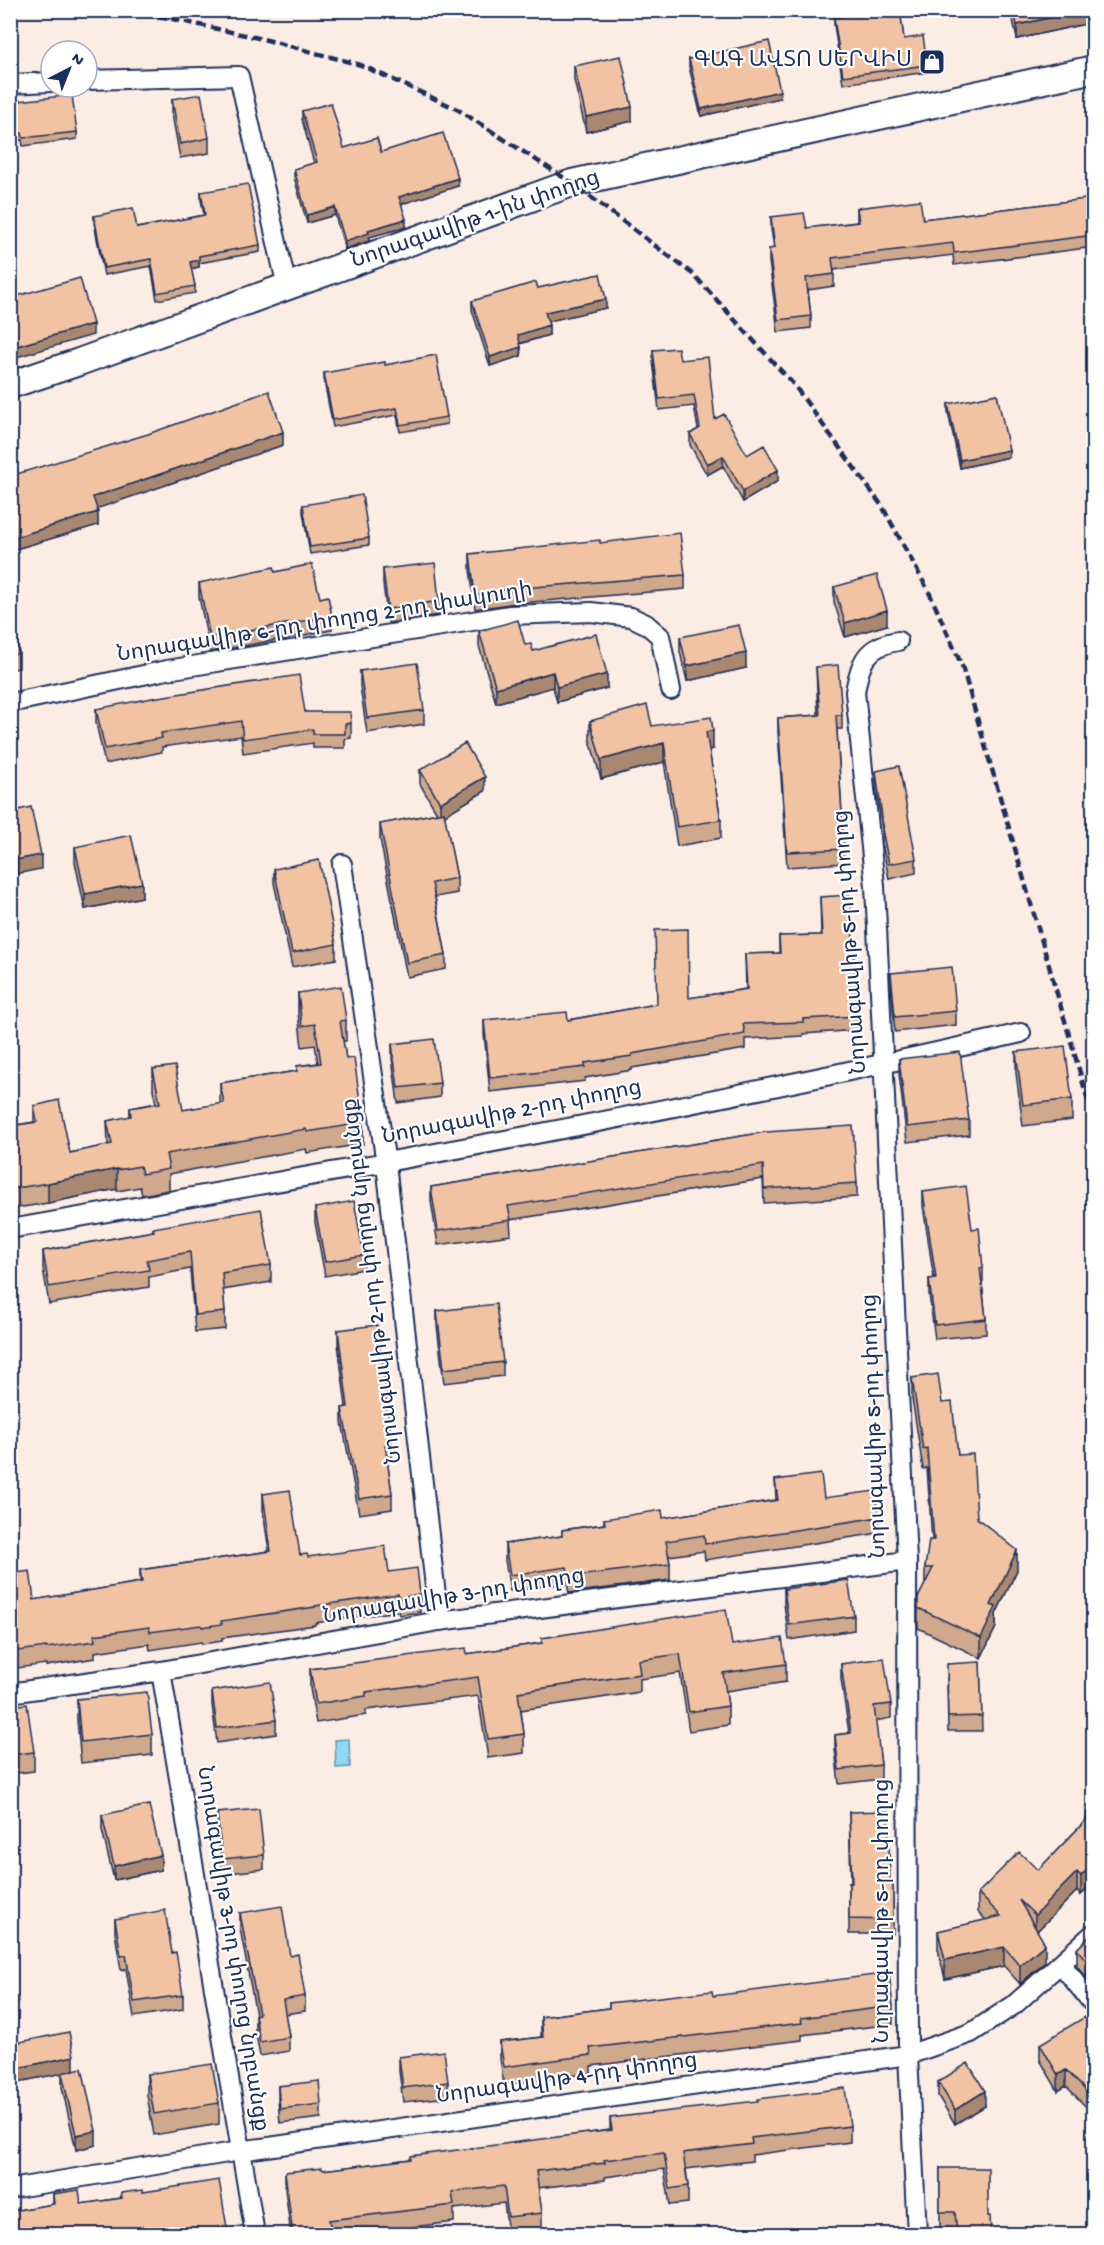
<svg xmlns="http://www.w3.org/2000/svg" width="1104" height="2245" font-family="'Gochi Hand','Noto Sans Armenian',sans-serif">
<rect width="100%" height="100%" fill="#fbede3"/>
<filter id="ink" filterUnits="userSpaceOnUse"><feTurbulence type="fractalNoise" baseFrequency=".0167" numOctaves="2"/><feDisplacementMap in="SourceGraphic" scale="12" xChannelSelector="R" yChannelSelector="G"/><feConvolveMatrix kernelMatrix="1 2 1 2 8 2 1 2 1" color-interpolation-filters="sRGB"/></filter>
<g filter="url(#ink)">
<path fill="#91d9f3" stroke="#6295b7" stroke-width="1.5" d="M349,1739L350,1767L336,1768L335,1740Z"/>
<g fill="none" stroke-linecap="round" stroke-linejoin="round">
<g stroke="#1b2f5e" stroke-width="22">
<path id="street" d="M87,80L239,76L287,287
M10,84L51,82
M898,641C866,646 860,662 855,692L875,886L907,1561L908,2055L917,2234
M10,703L167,670L510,615L591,612L631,617L646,624L660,636L671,690
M342,864L386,1164L439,1621
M10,1229C348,1170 686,1110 1021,1033
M161,1671L255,2234
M10,1693L161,1671L439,1621L907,1561
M1061,1964L1094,2005
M10,2189L240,2151L908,2055L971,2033L1014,2005L1094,1933"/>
</g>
<g stroke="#1b2f5e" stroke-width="30">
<path id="secondary" d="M10,385L79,362L572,183L1094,69"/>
</g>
<use href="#street" stroke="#fff" stroke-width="18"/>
<use href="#secondary" stroke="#fff" stroke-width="26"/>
<path stroke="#1b2f5e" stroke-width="4.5" stroke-dasharray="9 4.5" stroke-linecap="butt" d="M132,10L263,39L361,65L457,109L572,183L694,275L794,385L882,506L929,592L962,666L1094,1121"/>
</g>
<path fill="#d0a88b" stroke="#1b2f5e" stroke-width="1.5" d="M851,10H900L904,39L927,65V72L843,84L834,25V18L852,15Z
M1011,10H1094V35H1087L1085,24L1017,39Z
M689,59L780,98L701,116L689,67Z
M574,66L632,121L586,132L574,80Z
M172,99L209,138V153L180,158L172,114Z
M10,102L77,132V139L23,146L22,140L10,141Z
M302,111L344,148L381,152L458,186L401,204L406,227L369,237V241L345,249L335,215L307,223L294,177V169L314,163L302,120Z
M201,192L260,245V252L199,263V267L191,269L195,286V293L157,300L151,266L104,275L94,223V216L137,228L204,215L201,200Z
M1094,198V247L954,265L953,255L834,270V286L808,290L811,316V328L778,332L769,261V249L774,248L771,229V217L807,228L857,222V208L923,219Z
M538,288L606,308L548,321L549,335L520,344L521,356L490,366L472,310V301Z
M653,350L680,360L715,419L747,455L778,481L743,502L723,466L707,475L690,445V434L698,429L694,406L659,410L653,361Z
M385,365L447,417V424L400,432L397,415L333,427L324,381V373Z
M948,404L1009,457L960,468L948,412Z
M283,445L97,508L98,525L12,550L10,545V476Z
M303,505L369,538V545L310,554L303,512Z
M600,543L685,575V589L509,604L475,609L470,569V554Z
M383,569L439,601V615L388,623L383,584Z
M275,572L320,598L332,616V630L210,652L199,597V583Z
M834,587L887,625L845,637L834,602Z
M10,613L19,653V668L10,670Z
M479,631L525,645L533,651L607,688L557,702L553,687L496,703L479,646Z
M680,637L746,668L687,681L680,652Z
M816,667L842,715V729H837L844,849V863L787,867L778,732V718L818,715Z
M360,671L424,710V724L367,733L360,686Z
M96,709L305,712L351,723V738L345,739V748H313V743L243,753L241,736L162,747V752L105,764L96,723Z
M590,721L652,726L713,749L709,750L721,820V838L677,846L664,762L601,779L590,740Z
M420,770L485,791L444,815L457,878V893L435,897L446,955V969L407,977L380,839V824L437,813L420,784Z
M876,771L916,859V873L889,879L882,844V831L876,786Z
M75,847L142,897L85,909L75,862Z
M274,869L336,944V959L292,967L274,883Z
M820,897L858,1016V1030L803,1034V1036L745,1039V1049L632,1068V1070L585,1078V1081L490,1092L484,1034V1020H568L689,998L746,989L745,954L779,953V936L821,935Z
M891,973L956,1011V1025L895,1032L891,987Z
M298,993L346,1020V1041H343L346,1059L363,1123V1144L307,1153L306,1149L169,1174V1190L142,1195L140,1187L117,1191V1189L48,1203L10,1209V1126L34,1122V1106L70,1153L108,1145L107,1121L130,1117V1108L156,1103L153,1090V1069L183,1110L220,1104V1083L297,1071V1066L318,1063L315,1045L302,1047L298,1013Z
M392,1044L440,1083V1097L398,1103L392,1058Z
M1016,1052L1072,1099V1120L1023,1126L1016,1073Z
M899,1059L969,1120V1135L907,1142L899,1074Z
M766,1132L857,1183V1197L764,1203L763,1179L510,1220L511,1235L438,1245L431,1201V1187Z
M923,1192L972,1229L983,1268V1282H982L986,1319V1334L935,1339L929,1294V1279H934L923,1206Z
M315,1208L364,1255V1269L325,1276L315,1222Z
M153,1228L271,1265V1282L223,1290L225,1312V1329L195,1332L190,1269L149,1277V1287L49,1304L43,1268V1251L153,1231Z
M437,1311L503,1362V1376L444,1383L437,1326Z
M338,1330L386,1388V1400L392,1444V1458L387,1459L392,1494V1509L359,1514L342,1422V1408L346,1407L338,1344Z
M912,1378L942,1403L958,1455L977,1518L1017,1570L996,1614V1627L981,1658L918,1628V1598L925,1585V1568L932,1540L927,1468L923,1469L912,1398Z
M775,1480L879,1517V1533L705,1560L704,1551L669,1556L670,1564V1580L569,1593L567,1583L510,1591L505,1560V1544L562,1536V1530L604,1524V1519L663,1518L776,1500Z
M263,1494L300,1555L308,1557L389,1572L420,1594V1612L399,1615L398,1611L315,1623V1625L222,1638V1641L202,1644L201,1642L150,1650L149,1644L95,1652V1658L46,1666V1664L10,1669V1574L34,1600L140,1582V1570L269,1551L263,1511Z
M784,1589L854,1616V1630L789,1640L784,1604Z
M542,1638L732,1645L786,1664V1682L726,1691L728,1706V1725L689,1731L680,1673L640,1679V1692L521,1710L524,1734V1753L488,1758L478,1696L366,1710V1715L316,1723L310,1688V1669L467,1654L542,1643Z
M980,1662L982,1731H948L947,1678Z
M841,1664L891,1704V1718L875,1721L881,1765V1779L839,1784L835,1749V1735L849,1733L841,1679Z
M212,1691L276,1720V1734L217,1743L212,1705Z
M77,1699L152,1734V1755L81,1763L77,1720Z
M10,1706L34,1752V1771L10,1774Z
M1094,1799V1882L1081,1895L1077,1891L1037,1931L1045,1962L1020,1984L1004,1966L945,1979L938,1949V1931L986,1920L978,1912V1893L1038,1870L1087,1819V1807Z
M849,1812L890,1883H893V1934H849V1883H851Z
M217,1813L264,1855V1869L222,1874L217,1827Z
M102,1815L161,1870L114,1880L102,1830Z
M240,1913L290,1956L305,1996V2011L285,2014L289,2037V2051L260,2056L255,2029V2015H256L240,1928Z
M115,1919L172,1953L183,1995V2009L134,2017L126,1969L121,1970L115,1933Z
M1094,1932V1986L1077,1966V1949Z
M713,1996L893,2006V2024L802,2035V2040L591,2066V2073L504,2085L500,2059V2042L541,2037V2017L609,2008V2003Z
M1094,2031V2132L1091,2128V2112L1066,2086L1058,2091L1040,2060V2044Z
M10,2044L74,2070L96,2145L76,2150L62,2087V2073L13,2083L10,2073Z
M399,2057L448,2082V2097L403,2102L399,2071Z
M147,2074L219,2103V2124L154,2135L147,2095Z
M938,2082L985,2106L955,2124L938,2096Z
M278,2086L321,2104V2118L280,2123L278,2101Z
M610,2118L850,2126V2142L752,2155V2161L686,2169L688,2186V2203L670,2205L664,2169L605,2177V2180L538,2188L542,2213V2229L508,2234L504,2203L454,2209V2222L345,2235H291L285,2189V2172L323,2170L411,2159L610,2130Z
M940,2168L988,2216L991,2235H955V2230L940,2229Z
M143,2192L228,2235H10L12,2211L53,2204V2194L81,2204L121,2198V2193Z"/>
<path fill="#a98871" stroke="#1b2f5e" stroke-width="1.5" d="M1085,10V24L1017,39V25Z
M780,91V98L701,116V109Z
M632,107V121L586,132V117Z
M458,178V186L399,205V197Z
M335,207V215L307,223V215Z
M406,219V227L369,237V241L345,249V241L368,230Z
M199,260V267L190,269V262Z
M606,299V308L545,322V312Z
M93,324V335L10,359V348Z
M549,325V335L518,344V335Z
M521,347V356L490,366V357Z
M283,432V445L93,510V497Z
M1009,450V457L960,468V460Z
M723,456V466L707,475V464Z
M778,470V481L743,502V491Z
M98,512V525L12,550V538Z
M887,610V625L845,637V623Z
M746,653V668L687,681V666Z
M553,672V687L496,703V688Z
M607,674V688L557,702V687Z
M713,730V749L706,751V732Z
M664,743V762L601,779V760Z
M485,777V791L440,818V803Z
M41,855V869L10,875V861Z
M142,883V897L85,909V894Z
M117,1169V1189L48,1203V1183Z
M1017,1550V1570L996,1614V1627L981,1658V1638L991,1605Z
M161,1855V1870L114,1880V1866Z
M1094,1863V1882L1081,1895V1876Z
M1077,1872V1891L1035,1933V1915Z
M1045,1944V1962L1020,1984V1965Z
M1004,1947V1966L945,1979V1960Z
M74,2056V2071L13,2083V2069Z
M1066,2070V2086L1058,2091V2075Z
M985,2091V2106L955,2124V2110Z
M96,2131V2145L76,2150V2135Z"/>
<path fill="#f2c3a2" stroke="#1b2f5e" stroke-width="1.5" d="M852,10H900L904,39L923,36L927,65L843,76L834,18L853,15Z
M1014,10H1083L1017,25Z
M1085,10H1094V21L1087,22Z
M769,41L780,91L701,109L689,59Z
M621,56L632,107L586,117L574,66Z
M201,94L209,138L180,144L172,99Z
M72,95L77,132L23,138L22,133L10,134V102Z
M331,103L344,148L377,138L381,152L443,133L458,178L399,197L406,219L368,230L369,233L345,241L335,207L307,215L294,169L317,162L302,111Z
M248,184L260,245L199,256V260L190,262L195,286L157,293L151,259L104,268L94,216L133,208L137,228L205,215L201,192Z
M1094,198V235L954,253L953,243L832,258L834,274L806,278L811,316L778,320L769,249L775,248L771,217L804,213L807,228L859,222L857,208L920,200L923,219Z
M600,274L606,299L545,312L549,325L518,335L521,347L490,357L472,301L536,282L538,288Z
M80,278L93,324L10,348V298Z
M678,348L680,360L708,357L715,419L724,414L747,455L764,445L778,470L743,491L723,456L707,464L690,434L700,428L694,395L659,399L653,350Z
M436,355L447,417L400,425L397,408L333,420L324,373L385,362V365Z
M269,391L283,432L93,497L98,512L12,538L10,532V476L148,434Z
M997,394L1009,450L960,460L948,404Z
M362,495L369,538L310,547L303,505Z
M680,533L685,575L509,589L475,595L470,554L600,540V543Z
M435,563L439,601L388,609L383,569Z
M312,564L320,598L328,596L332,616L210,637L199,583L274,567L275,572Z
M877,575L887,610L845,623L834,587Z
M10,613L19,653L10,655Z
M518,620L525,645L531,644L533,651L596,634L607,674L557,687L553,672L496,688L479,631Z
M739,625L746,653L687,666L680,637Z
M417,663L424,710L367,718L360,671Z
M838,665L842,715H836L844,849L787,852L778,718L820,715L816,667Z
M299,675L305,712H350L351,723L345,724V734H313V729L243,739L241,721L161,733L162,738L105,749L96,709L152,698Z
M647,705L652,726L711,717L713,730L706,732L721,820L677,827L664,743L601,760L590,721Z
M465,743L485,777L440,803L420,770Z
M899,766L916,859L889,864L882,829L883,825L876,771Z
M31,807L41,855L10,861V812Z
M444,812L457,878L432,883L446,955L407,963L380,824Z
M131,835L142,883L85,894L75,847Z
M319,860L336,944L292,953L274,869Z
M850,895L858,1016L803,1019V1022L743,1024L745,1034L632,1054V1056L585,1063V1067L490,1078L484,1020L567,1012L568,1020L657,1004L655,930L688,929L689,998L747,989L745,954L780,953L779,936L822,935L820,897Z
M952,967L956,1011L895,1017L891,973Z
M341,986L346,1020L340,1021L346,1059L354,1058L363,1123L307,1132L306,1129L166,1154L169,1169L142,1174L140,1166L117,1170V1169L48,1183L10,1189V1126L37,1122L34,1106L59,1100L70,1153L112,1144L107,1121L131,1116L130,1108L160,1103L153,1069L175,1066L183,1110L224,1103L220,1083L297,1071V1066L321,1063L315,1024L302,1026L298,993Z
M434,1039L440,1083L398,1088L392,1044Z
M1065,1046L1072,1099L1023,1105L1016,1052Z
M960,1052L969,1120L907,1127L899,1059Z
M853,1126L857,1183L764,1189L763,1165L508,1206L511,1220L438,1231L431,1187L766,1132Z
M966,1186L972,1229L979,1228L983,1268H980L986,1319L935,1325L929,1279L936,1278L923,1192Z
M354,1201L364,1255L325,1262L315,1208Z
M261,1209L271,1265L222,1273L225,1312L195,1315L190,1252L147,1260L149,1270L49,1287L43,1251L154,1231L153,1228Z
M496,1304L503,1362L444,1369L437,1311Z
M377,1325L386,1388H384L392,1444L385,1445L392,1494L359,1499L342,1408L348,1407L338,1330Z
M938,1374L942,1403L952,1402L958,1455L973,1454L977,1518L1017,1550L991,1605L996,1607L981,1638L918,1608V1598L933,1568H925L929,1540H934L927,1448L923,1449L912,1378Z
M821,1474L824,1498L875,1491L879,1517L705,1544L704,1535L666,1541L670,1564L569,1577L567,1567L510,1575L505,1544L562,1536V1530L605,1524L604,1519L662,1510L663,1518L778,1500L775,1480Z
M290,1490L300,1555L307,1554L308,1557L385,1546L389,1572L417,1568L420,1594L399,1598L398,1594L315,1606V1607L221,1621L222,1624L202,1627L201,1625L150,1632L149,1627L94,1635L95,1641L46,1648V1647L10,1652V1574L30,1571L34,1600L142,1582L140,1570L271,1551L263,1494Z
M848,1580L854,1616L789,1625L784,1589Z
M726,1609L732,1645L782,1638L786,1664L723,1673L728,1706L689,1712L680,1654L638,1660L640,1674L518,1692L524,1734L488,1739L478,1677L366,1692V1696L316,1704L310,1669L466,1648L467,1654L542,1643V1638Z
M884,1658L891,1704L874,1706L881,1765L839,1770L835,1735L851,1733L841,1664Z
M980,1662L982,1716L948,1717L947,1664Z
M270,1682L276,1720L217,1728L212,1691Z
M147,1692L152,1734L81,1742L77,1699Z
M27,1704L34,1752L10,1755V1706Z
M1094,1799V1863L1081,1876L1077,1872L1035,1915L1019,1900L1045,1944L1020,1965L1004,1947L945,1960L938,1931L1001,1916L978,1893L1019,1852L1038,1870L1093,1813L1087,1807Z
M149,1805L161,1855L114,1866L102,1815Z
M259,1809L264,1855L222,1859L217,1813Z
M888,1811L890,1883H893V1920L849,1919V1883H852L849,1812Z
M282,1906L290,1956L298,1954L305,1996L283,2000L289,2037L260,2042L255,2015L259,2014L240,1913Z
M165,1910L172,1953L176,1952L183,1995L134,2002L126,1955L121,1956L115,1919Z
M1094,1932V1970L1077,1949Z
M889,1973L893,2006L801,2018L802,2023L590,2048L591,2055L504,2067L500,2042L543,2037L541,2017L609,2008V2003L712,1991L713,1996Z
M1085,2017L1094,2031V2099L1066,2070L1058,2075L1040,2044Z
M69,2032L74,2056L13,2069L10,2059V2044Z
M444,2051L448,2082L403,2088L399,2057Z
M968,2063L985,2091L955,2110L938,2082Z
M212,2064L219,2103L154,2114L147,2074Z
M82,2068L96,2131L76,2135L62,2073Z
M319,2081L321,2104L280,2109L278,2086Z
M845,2088L850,2126L751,2138L752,2144L683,2153L688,2186L670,2189L664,2153L604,2160L605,2163L536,2171L542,2213L508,2217L504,2186L452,2192L454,2205L329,2220L332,2235H293L285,2172L322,2168L323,2170L411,2159V2156L612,2130L610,2118L758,2101L757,2099Z
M940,2168H988V2216H990L991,2235H957L955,2212H940Z
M219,2180L228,2234L59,2235V2231L39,2235H10V2219L13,2218L12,2211L54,2204L53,2194L79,2190L81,2204L122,2198L121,2193L143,2190V2192Z"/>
</g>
<defs>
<g id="shop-square" transform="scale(1.35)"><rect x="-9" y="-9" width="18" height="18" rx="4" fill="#1b2f5e" stroke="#fff"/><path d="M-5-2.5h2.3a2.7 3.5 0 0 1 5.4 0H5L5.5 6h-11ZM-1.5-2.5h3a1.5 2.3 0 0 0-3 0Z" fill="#fff"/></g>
</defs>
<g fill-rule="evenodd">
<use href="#shop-square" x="932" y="62"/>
</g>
<g text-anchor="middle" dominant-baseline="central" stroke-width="4.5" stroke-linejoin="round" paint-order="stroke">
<g font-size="22" fill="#1b2f5e" stroke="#fff" text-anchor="end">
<text x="912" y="62">ԳԱԳ ԱՎՏՈ ՍԵՐՎԻՍ</text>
</g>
<g font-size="22" fill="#1b2f5e" stroke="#fff">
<text transform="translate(476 221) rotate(-19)">Նորագավիթ 1-ին փողոց</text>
<text transform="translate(325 624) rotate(-9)">Նորագավիթ 6-րդ փողոց 2-րդ փակուղի</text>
<text transform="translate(852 942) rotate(-94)">Նորագավիթ 5-րդ փողոց</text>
<text transform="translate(512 1114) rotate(-11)">Նորագավիթ 2-րդ փողոց</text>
<text transform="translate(374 1281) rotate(-97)">Նորագավիթ 2-րդ փողոց նրբանցք</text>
<text transform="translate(876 1426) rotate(-92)">Նորագավիթ 5-րդ փողոց</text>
<text transform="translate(454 1598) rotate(-9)">Նորագավիթ 3-րդ փողոց</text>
<text transform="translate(884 1911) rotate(-90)">Նորագավիթ 5-րդ փողոց</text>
<text transform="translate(231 1949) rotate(81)">Նորագավիթ 3-րդ փողոց նրբանցք</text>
<text transform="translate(567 2080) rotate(-8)">Նորագավիթ 4-րդ փողոց</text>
</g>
</g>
<rect width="1104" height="2245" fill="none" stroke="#fff" stroke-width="36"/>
<rect x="18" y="18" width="1068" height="2209" fill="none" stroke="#1b2f5e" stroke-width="2" filter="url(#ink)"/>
<g transform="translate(69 69) rotate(42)"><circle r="28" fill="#ffffff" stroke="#a4acbf" stroke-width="1.5"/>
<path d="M0-4.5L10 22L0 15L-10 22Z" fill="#1b2f5e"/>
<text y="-9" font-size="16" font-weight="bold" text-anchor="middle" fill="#1b2f5e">N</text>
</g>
</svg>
